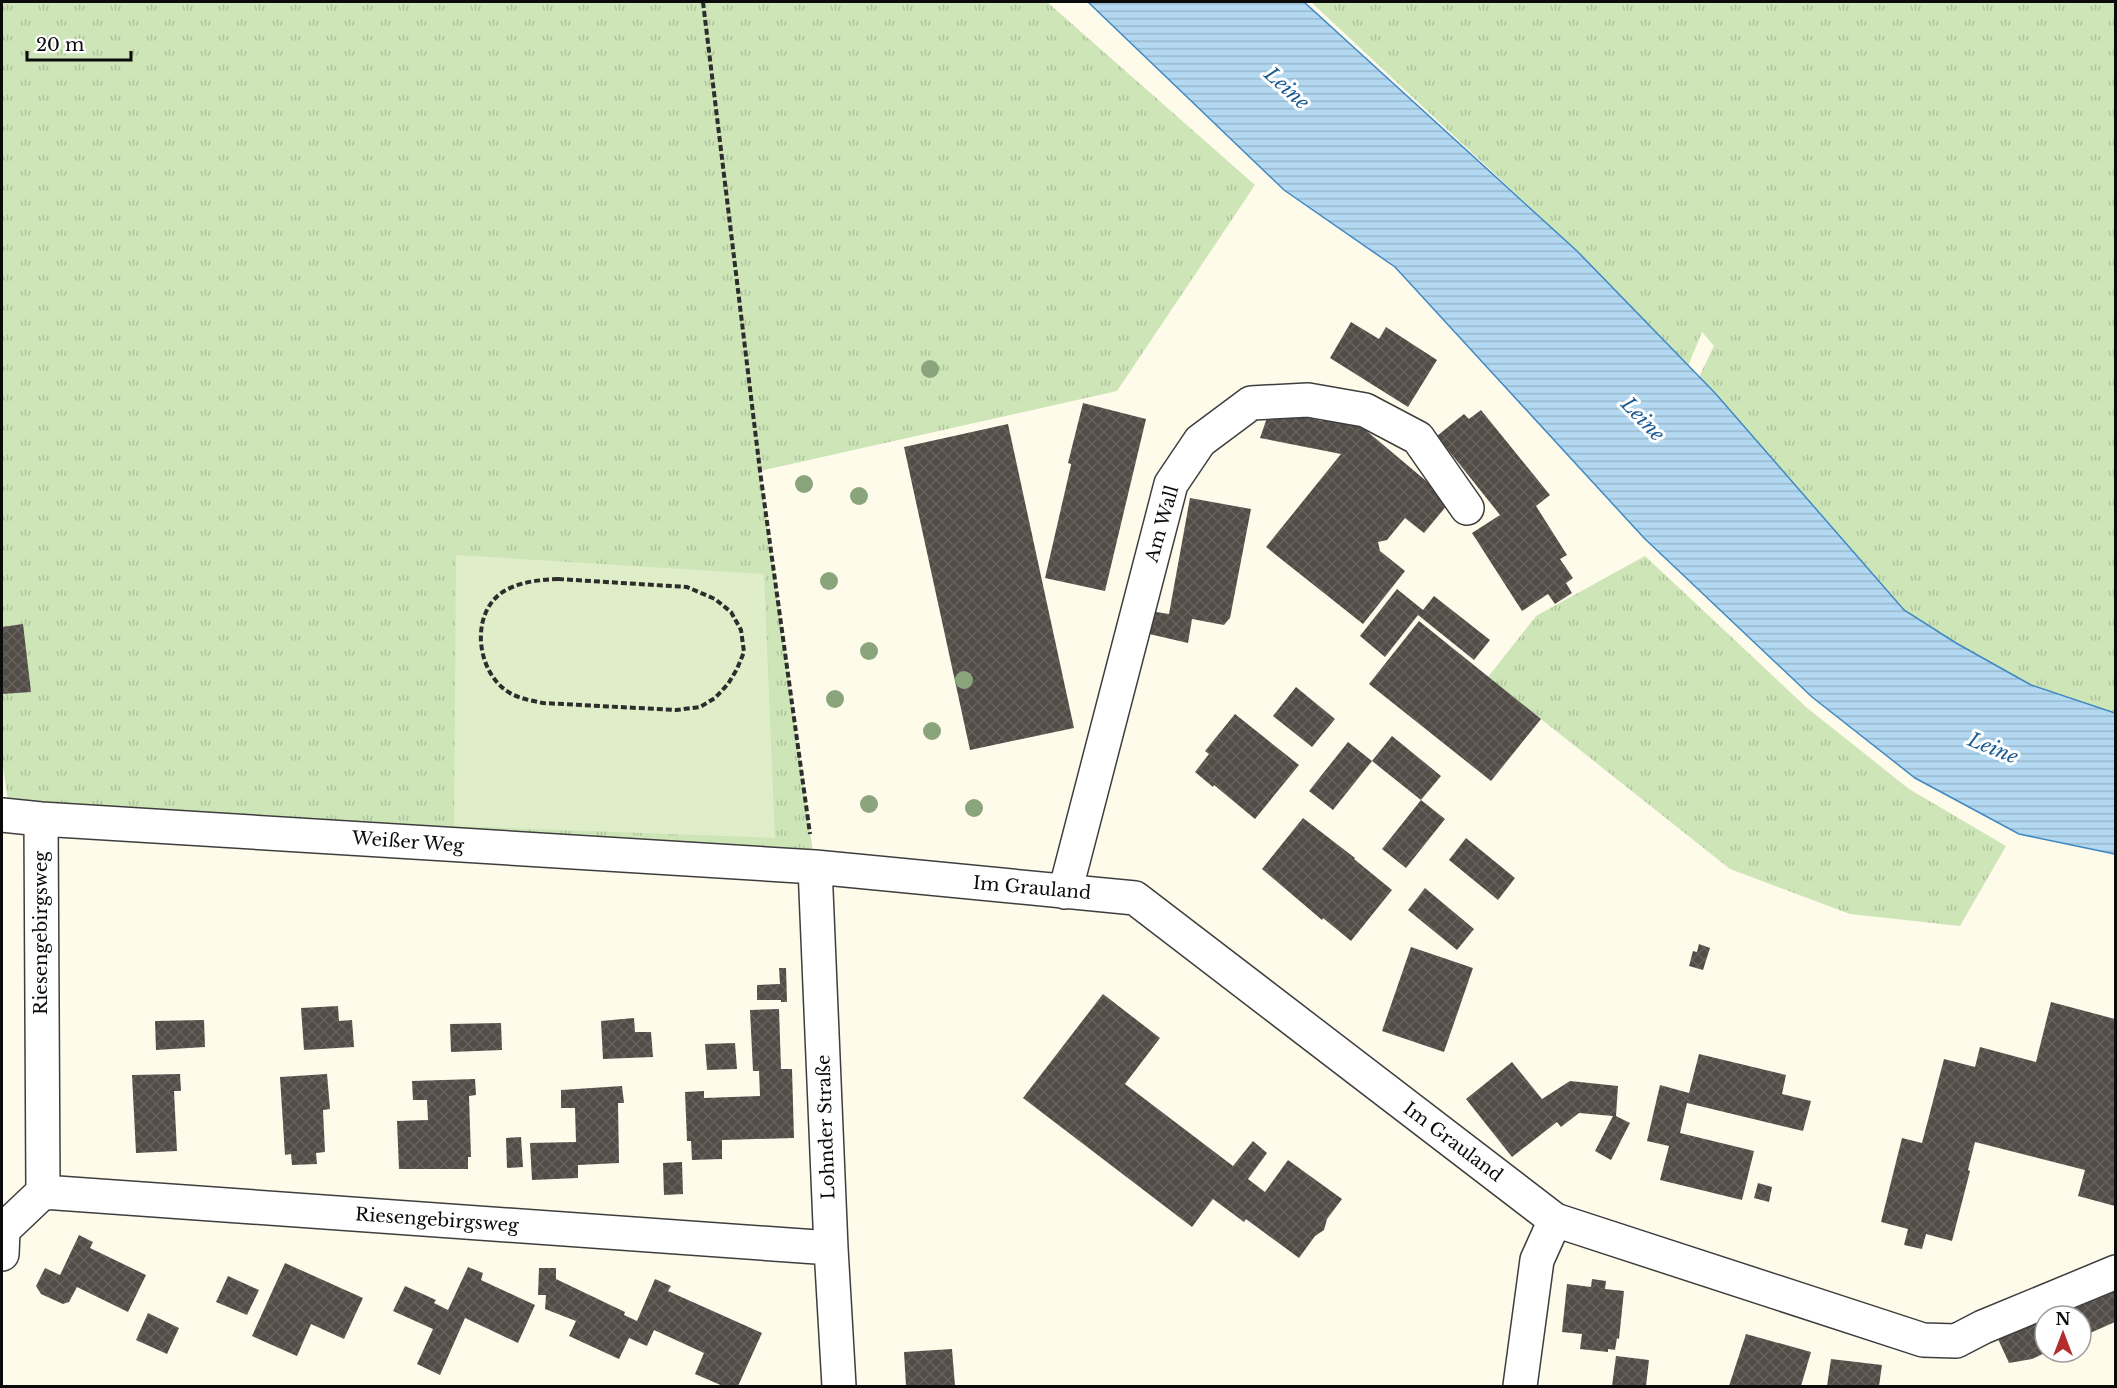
<svg xmlns="http://www.w3.org/2000/svg" width="2117" height="1388" font-family="'Libre Baskerville',serif">
<defs>
<pattern id="grass-tufts" width="24" height="20" patternUnits="userSpaceOnUse" patternTransform="scale(1.5)"><rect width="24" height="20" fill="#cde5b7"/><path d="M3 7l-1-3M5 7V3M7 7l1-3M15 17l-1-3M17 17v-4M19 17l1-3" fill="none" stroke="#afc39c"/></pattern>
<pattern id="water-rules" width="6" height="5" patternUnits="userSpaceOnUse" patternTransform="scale(1.5)"><rect width="6" height="5" fill="#b3d8f1"/><path d="M0 2.5h6" fill="none" stroke="#99b8cd"/></pattern>
<pattern id="building-cross-hatch" width="8" height="8" patternUnits="userSpaceOnUse" patternTransform="scale(1.5)"><rect width="8" height="8" fill="#534d48"/><path d="M0 0l8 8M0 8l8-8" fill="none" stroke="#67625e"/></pattern>
</defs>
<rect width="100%" height="100%" fill="#fefbeb"/>
<path fill="url(#grass-tufts)" d="M2,2H1047L1255,185L1117,391L760,471L815,867L10,815L2,760Z
M1311,2H2115V713L2031,685L1956,643L1904,610L1699,377L1714,346L1702,332L1688,366L1577,251Z
M1645,556L1806,707L1909,789L2006,846L1960,926L1850,914L1730,869L1488,677L1536,616Z"/>
<path fill="#dfedc8" d="M456,555L764,574L775,838L454,826Z"/>
<path fill="url(#water-rules)" stroke="#3f89c3" stroke-width="1.5" d="M1088,2H1304L1577,251L1715,393L1904,610L1956,643L2031,685L2115,713V854L2019,834L1915,778L1812,697L1644,538L1395,267L1284,190Z"/>
<path fill="url(#building-cross-hatch)" d="M1351,322L1379,339L1386,327L1437,360L1408,407L1330,358Z
M1083,403L1146,419L1105,591L1045,578L1071,465V464L1068,463Z
M1276,410L1322,421L1325,417L1362,427L1431,485L1448,504L1424,533L1405,518L1387,540L1378,542L1380,551L1405,571L1363,624L1266,547L1341,454L1260,438L1268,415Z
M1481,410L1550,495L1536,506L1567,555L1560,559L1573,578L1566,583L1572,593L1555,604L1548,594L1522,611L1472,533L1500,515L1437,436L1464,414L1469,419Z
M1008,424L1074,728L970,750L904,447Z
M1190,498L1251,509L1230,618L1224,625L1192,619L1188,643L1145,633L1150,611L1169,614Z
M1397,589L1423,610L1434,596L1490,640L1474,660L1418,615L1385,657L1360,636Z
M1419,621L1541,719L1491,781L1369,684Z
M23,624L31,692L2,694V627Z
M1296,687L1335,719L1312,747L1273,716Z
M1235,714L1299,765L1255,819L1214,785L1213,787L1195,772L1209,754L1205,751Z
M1392,736L1441,776L1421,800L1372,761Z
M1348,742L1372,761L1333,810L1309,791Z
M1421,800L1445,819L1406,868L1382,849Z
M1303,818L1355,858L1354,859L1392,890L1351,941L1323,918L1322,920L1262,869Z
M1466,838L1515,878L1498,900L1449,860Z
M1425,888L1474,929L1457,950L1408,910Z
M1699,944L1710,948L1703,970L1689,966L1693,951L1697,952Z
M1411,947L1473,968L1444,1052L1382,1031Z
M779,968H786L787,1002H781V1000H757V985L780,984Z
M1103,994L1160,1038L1125,1084L1233,1166L1253,1141L1267,1153L1248,1179L1265,1192L1288,1160L1342,1199L1327,1219L1324,1230L1315,1236L1299,1258L1246,1219L1244,1222L1213,1199L1192,1227L1023,1098Z
M2051,1002L2115,1019V1206L2078,1196L2085,1170L1975,1142L1968,1170L1970,1171L1952,1241L1926,1234L1922,1249L1904,1245L1908,1229L1881,1222L1902,1138L1922,1143L1944,1059L1975,1067L1980,1047L2036,1062Z
M338,1006L339,1021L352,1020L354,1047L304,1050L301,1008Z
M779,1009L781,1069H792L794,1138L722,1140V1159L692,1160L691,1141H687L685,1092L704,1091V1098L760,1096L759,1071H753L750,1010Z
M634,1018L635,1032H651L653,1057L603,1059L601,1021Z
M204,1020L205,1047L156,1050L155,1021Z
M501,1023L502,1050L451,1052L450,1024Z
M735,1043L737,1069L707,1070L705,1044Z
M1699,1054L1786,1075L1782,1094L1811,1101L1803,1131L1687,1103L1680,1133L1754,1151L1742,1200L1660,1180L1669,1146L1647,1141L1660,1085L1689,1093Z
M1512,1062L1542,1099L1570,1081L1618,1086L1616,1116L1630,1123L1611,1160L1595,1151L1613,1116L1579,1113L1561,1127L1557,1122L1512,1157L1466,1099Z
M180,1074L181,1091H174L177,1151L136,1153L132,1075Z
M327,1074L330,1109L323,1110L325,1152L316,1153L317,1164L292,1165L291,1154L285,1155L280,1077Z
M475,1079L476,1095L469,1096L471,1157H468V1169H399L397,1121L428,1120L427,1100H413L412,1081Z
M622,1086L624,1103H618L619,1163L578,1165V1178L532,1180L530,1143L576,1142L575,1108H561V1090Z
M521,1137L523,1167L507,1168L506,1138Z
M682,1162L683,1194L664,1195L663,1163Z
M1758,1183L1772,1187L1769,1202L1754,1198Z
M79,1235L93,1242L90,1248L146,1275L128,1312L77,1287L69,1302L63,1304L41,1294L36,1286L45,1268L60,1275Z
M285,1263L363,1298L344,1339L311,1324L297,1356L252,1336Z
M468,1267L483,1273L481,1280L535,1305L518,1343L465,1318L440,1375L417,1364L433,1329L393,1311L405,1286L436,1300L434,1303L448,1310Z
M539,1268H556V1279L625,1312L624,1315L637,1321L655,1279L671,1286L668,1291L762,1333L738,1386H723L695,1374L704,1353L654,1330L647,1346L629,1338L619,1359L569,1336L576,1321L545,1309L546,1295H538Z
M228,1276L259,1290L247,1315L216,1302Z
M1592,1279L1606,1281L1605,1289L1624,1291L1619,1339L1617,1338L1615,1350L1608,1349V1352L1580,1349L1582,1334L1562,1332L1567,1284L1591,1287Z
M2115,1285V1322L2081,1337V1316H2045V1353L2032,1359L2009,1363L1998,1339L2016,1321Z
M148,1313L179,1328L167,1354L136,1340Z
M1746,1334L1811,1352L1801,1386H1729Z
M952,1349L955,1386H906L904,1352Z
M1616,1356L1649,1360L1646,1386H1612Z
M1831,1359L1882,1365L1879,1386H1827Z"/>
<g fill="none" stroke-linecap="round" stroke-linejoin="round">
<g stroke="#3e3e3e" stroke-width="36">
<path id="street" d="M2,815L41,819L815,867L1135,898L1555,1220L1923,1340L1956,1341L1983,1327L2116,1272
M41,819L43,1192L831,1248
M815,867L831,1248L839,1386
M1065,892L1171,484L1200,441L1251,403L1308,400L1365,410L1418,438L1467,508
M2,1254L3,1230L43,1192
M1520,1386L1537,1260L1555,1220"/>
</g>
<path stroke="#2d2d2d" stroke-width="4" stroke-dasharray="6 3" stroke-linecap="butt" d="M703,2L760,471L810,834
M558,579L687,587L715,599L731,612L741,630L744,652L737,669L728,684L715,698L700,707L676,710L543,703C529,700 515,698 504,689C474,665 471,607 508,589C524,581 541,580 558,579Z"/>
<use href="#street" stroke="#fff" stroke-width="33"/>
</g>
<g fill="#8aa57c">
<circle cx="930" cy="369" r="9"/>
<circle cx="804" cy="484" r="9"/>
<circle cx="859" cy="496" r="9"/>
<circle cx="829" cy="581" r="9"/>
<circle cx="869" cy="651" r="9"/>
<circle cx="964" cy="680" r="9"/>
<circle cx="835" cy="699" r="9"/>
<circle cx="932" cy="731" r="9"/>
<circle cx="869" cy="804" r="9"/>
<circle cx="974" cy="808" r="9"/>
</g>
<g text-anchor="middle" dominant-baseline="central" stroke-width="6" stroke-linejoin="round" paint-order="stroke">
<g font-size="18" fill="#0b0b0b" stroke="#fff">
<text transform="translate(1162 524) rotate(-74)">Am Wall</text>
<text transform="translate(408 842) rotate(4)">Weißer Weg</text>
<text transform="translate(1032 888) rotate(5)">Im Grauland</text>
<text transform="translate(41 933) rotate(-90)">Riesengebirgsweg</text>
<text transform="translate(826 1127) rotate(-92)">Lohnder Straße</text>
<text transform="translate(1453 1142) rotate(37)">Im Grauland</text>
<text transform="translate(437 1220) rotate(4)">Riesengebirgsweg</text>
</g>
<g font-size="20" font-style="italic" fill="#1e5c94" stroke="#fff">
<text transform="translate(1287 88) rotate(42)">Leine</text>
<text transform="translate(1643 419) rotate(46)">Leine</text>
<text transform="translate(1993 748) rotate(22)">Leine</text>
</g>
</g>
<rect width="2117" height="1388" fill="none" stroke="#0b0b0b" stroke-width="6"/>
<g transform="translate(2063 1334)"><circle r="28" fill="#ffffff" stroke="#9d9d9d" stroke-width="1.5"/>
<path d="M0-4.5L10 22L0 15L-10 22Z" fill="#b12d2e"/>
<text y="-9" font-size="16" font-weight="bold" text-anchor="middle" fill="#0b0b0b">N</text>
</g>
<path d="M27 51v9h104v-9" fill="none" stroke="#0b0b0b" stroke-width="3"/>
<text x="36" y="51" font-size="18" fill="#0b0b0b" stroke="#ffffff" stroke-width="4.5" paint-order="stroke">20 m</text>
</svg>
